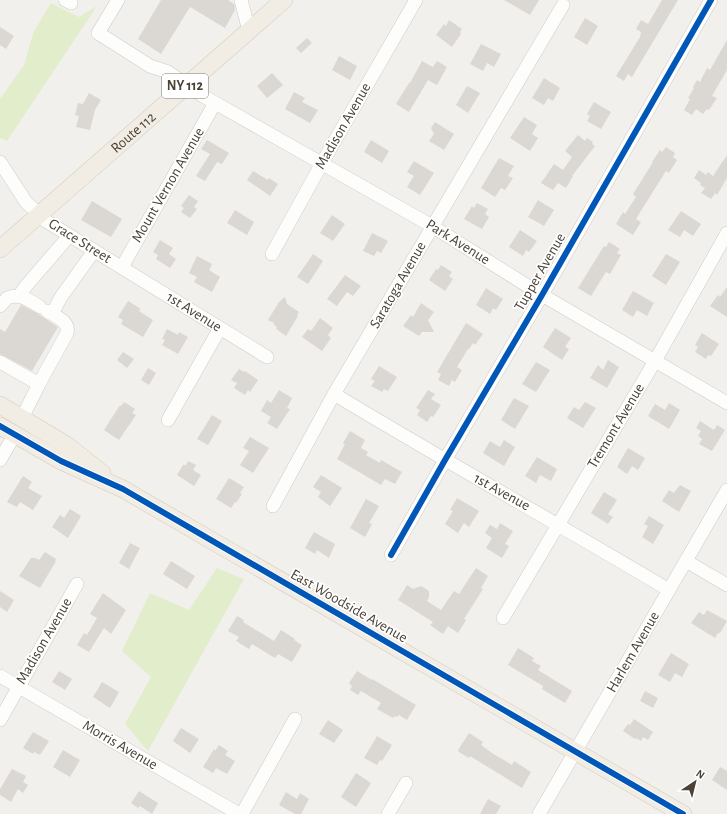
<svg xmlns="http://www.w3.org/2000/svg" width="727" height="814" font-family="'Alegreya Sans',sans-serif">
<rect width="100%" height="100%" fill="#f2f0ed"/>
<path fill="#e2edcc" d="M51,3L79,17L97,6L7,141L0,138V99L24,65L34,31Z
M217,568L244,579L148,751L125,724L151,677L122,651L150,593L189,610Z"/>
<path fill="#dbd7d3" d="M161,0H228L234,4L235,10L225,28L190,7L161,54L138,39Z
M504,0H539L530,15Z
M662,0H678L632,77L628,74L624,81L616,76L640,37L641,32L636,29L641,20L648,24Z
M585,18L598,26L587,45L574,37Z
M449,20L462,29L460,32L461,34L452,47L436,35L444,24L446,26Z
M0,27L14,36L6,49L0,45Z
M307,38L312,43L301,53L296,48Z
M727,40V70L712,96L717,98L709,110L707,109L703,114L696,109L692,115L684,110L690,99L688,98L694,88L693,87L697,80L700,82L707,68L710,70Z
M481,44L501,54L494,67L487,63L483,71L470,64Z
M339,56L357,66L350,80L332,70Z
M422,61L433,67L437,61L447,67L437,85L428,80L409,112L396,104L409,83H410Z
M272,73L283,85L267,98L257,86Z
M544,78L560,88L553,101L548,98L544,105L532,98Z
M467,86L480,93L468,113L456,105Z
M294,92L305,98L302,102L318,110L310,123L285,109Z
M89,93L101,100L95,110L90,130L76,127L79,116L75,115L78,103L83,104Z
M594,102L611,112L601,129L587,121L590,116L587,114Z
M524,117L537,125L532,134L538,138L530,151L510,138Z
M435,122L454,134L444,150L429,141L434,134L431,128Z
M578,135L585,141L587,138L593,142L592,144L595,146L572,176H573L566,188L558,183L553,190L541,183L554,164L563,170L572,157L565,151Z
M207,140L229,153L222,164L217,162L205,181L196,176L210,154L201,149Z
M371,140L389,151L382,163L364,152Z
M666,147L675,153L673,157L677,160L669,173L666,171L639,214L636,219L641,222L633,235L616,224L623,212L625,214L636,197L633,194L653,162H652L660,150L662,152Z
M727,155V178L717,195L715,193L711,199L701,193L705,188L700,185L701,183L694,178L699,170L706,175L708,172L713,176Z
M499,158L514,166L508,176L513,178L505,190L501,188L495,197L481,188Z
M414,161L434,173L420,195L407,187L414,176L407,172Z
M253,171L268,180L269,178L278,184L270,196L247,180Z
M189,195L198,201L194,207L197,209L190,218L181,212L184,208L181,206Z
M538,200L554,210L544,226L528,217Z
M92,201L122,219L111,237L81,220Z
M477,203L488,209L485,214L489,217L482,229L464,219L472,206L474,208Z
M235,210L254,222L247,235L227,223Z
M681,211L701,224L693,236L684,230L680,237L668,230Z
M332,215L345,224L333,241L320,233Z
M520,230L537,241L529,252L526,250L523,256L509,247Z
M372,233L388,241L381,253L377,251L374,256L363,251Z
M160,240L173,248L169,254L176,259L170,268L156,259L158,255L153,252Z
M609,242L620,249L617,253L621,255L610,274L606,272L591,296L578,288L604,246L606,247Z
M313,254L323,261L308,284L297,277Z
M666,254L680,262L666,285L652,276Z
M197,256L212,264L209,270L220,277L212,292L194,282L197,277L189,273Z
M441,265L452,272L449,276L453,279L445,291L429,280L436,269L438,270Z
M345,275L361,286L353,296L347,292L337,306L327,299Z
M727,287V317L710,306L718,295L720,297Z
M486,288L503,299L496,310L493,308L490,314L476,305Z
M633,291L654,303L647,316L637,310L633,317L622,310Z
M285,297L287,304L299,312L297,315L298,316L286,336L276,329L277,327L274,325V323L268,320L279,302Z
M128,301L141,309L139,311L153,320L143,337L121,324L123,320L118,317Z
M421,303L434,312L428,320L434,332H422L419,336L403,326L411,315L413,317Z
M21,305L40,315L58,327L32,371L0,354V329L5,332Z
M320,318L333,328L328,335L331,338L322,351L302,337L308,329L311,331Z
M466,323L483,334L475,345L473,343L469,349H468L457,367L462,370L455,382L452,380L449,386L438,380L441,374L437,372Z
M555,328L571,338L565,347L569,349L562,360L543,347Z
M167,329L178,335L179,332L188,337L178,354L162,345L165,340L162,339Z
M702,333L719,344L711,356L708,355L706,359L695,352L698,347L695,345Z
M123,352L134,359L127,368L117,360Z
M608,360L619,367L607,388L590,378L598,365L603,370Z
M536,362L550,370L536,392L522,384Z
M379,366L397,377L388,391L384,389L382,392L371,386L375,381L371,379Z
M148,368L156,373L149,385L141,380Z
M239,369L244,372L245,371L258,380L250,392L248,390L245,395L234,388L237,383L231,380Z
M279,390L292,398L287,408L290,409L277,429L267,423L271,417L261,411L267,400L271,403Z
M428,390L435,394L431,399L441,405L433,417L431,416L427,422L417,415L420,410L416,408Z
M514,398L529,406L515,429L501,420Z
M124,402L135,409L132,413L136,415L119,440L104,430L120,405L121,406Z
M585,402L596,408L583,428L567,418L574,407L579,410Z
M669,403L680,410L669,429L648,416L655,404L665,410Z
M212,415L222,421L208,445L197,439Z
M700,421L714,430L717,425L725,430L712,451L699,444L702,439L698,436L701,431L696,428Z
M350,431L365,440L361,448L368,452L366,455L380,463L381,460L402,472L395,484L385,479L381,485L337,459L345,444L343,443Z
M250,437L269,448L253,473L240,465L249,451L243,448Z
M504,440L515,447L504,466L483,453L490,441L500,447Z
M628,448L645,458L638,470L632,466L627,474L617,467Z
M537,457L557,469L551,481L540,475L536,483L525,476Z
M188,461L196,465L193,470L201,475L194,486L177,475L183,465H186Z
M321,475L342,488L330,506L318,497L321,492L313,487Z
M23,476L32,482L28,488L42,496L33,510L20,502L17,507L7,502Z
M229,478L244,487L240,493L242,494L236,503L235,502L231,508L216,499Z
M680,485L691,491L679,512L662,501L669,490L674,493Z
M604,492L617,500L608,514L613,517L608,524L591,513Z
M457,498L479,511L469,527L464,523L458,533L445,524L453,511L450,510Z
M366,499L379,506L369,523L372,524L365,537L350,528Z
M70,509L81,516L68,538L52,527L60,515L64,518Z
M649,516L664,525L653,544L642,537L648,526L644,524Z
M500,523L513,531L505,544L509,546L502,558L486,548L492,538L485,533L490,525L497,529Z
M314,532L335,544L329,558L317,550L315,554L305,548Z
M130,543L140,548L129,569L119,563Z
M45,552L56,559L55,561H56L40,588L19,576L31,558H35L39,560Z
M171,561L195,576L187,589L163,574Z
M476,568L488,576L481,588L483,589L464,619L466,620L458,633L448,626L443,634L430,625L433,622L398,600L407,585L413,589L421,586L429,591V597L427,601L441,610L454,591L459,594Z
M0,591L14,600L7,612L0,607Z
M103,593L126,610L111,634L104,628L89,652L77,645L84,633L87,635L97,618L90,614Z
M707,610L727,621L720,633H718L715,638L691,623L699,612L704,615Z
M237,616L244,620L243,622L274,641L281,630L295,639L294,640L302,645L292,662L278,654L275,658L252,644L249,649L236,641L239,637L228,631Z
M518,648L534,658L532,661L541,666L538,670L572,691L565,703L542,689L543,686L508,665Z
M671,653L689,664L682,677L675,673L670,682L658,675Z
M59,671L72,679L65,690L52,682Z
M357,671L372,680V679L416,705L407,720L399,715L397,717L394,716L393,718L377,709L381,703L361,691L358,695L350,690L352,686L349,683Z
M102,682L119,692L110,708L93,697Z
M645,691L658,698L653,708L640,701Z
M634,719L653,732L648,740L643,737L641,741L636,738L635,739L623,731L628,724L630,725Z
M328,720L343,730L334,743L319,734Z
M181,728L199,739L190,753L173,741Z
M33,732L49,741L40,755L34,752L33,754L23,748Z
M469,733L483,742L481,745L492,753L512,765L514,761L531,772L522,788L470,756L469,758L459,752L458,750Z
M377,736L392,745L382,761L380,760L377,765L364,758Z
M219,745L228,751L225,755L235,761L227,774L216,768L213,773L203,767L214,749L215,751Z
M63,750L80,760L70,777L53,767Z
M720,767L727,771V790L712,780Z
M12,769L26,776L23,782L28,785L23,793L18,789L11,802L0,795V789Z
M356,773L371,783L356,807L341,797Z
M139,791L158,803L152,814L140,806L138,808L131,803Z
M286,792L297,799L300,793L309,799L301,814H295L279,805Z
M488,799L501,806L496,814H480Z"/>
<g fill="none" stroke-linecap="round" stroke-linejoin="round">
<g stroke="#cecbc7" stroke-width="14">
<path id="minor" d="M65,0L71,3
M118,0L98,33L150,66L168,72L203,96L432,226L542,295L727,403
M241,0L249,31
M0,162L26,202L46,221L267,357
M272,254L322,163L416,0
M122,267L215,103
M19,296L26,286L69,236
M0,306L7,298C20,293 29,300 40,307
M52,314L61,297L94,251
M0,362L39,384L22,418
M39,384L67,333C70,321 56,317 47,311
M334,394C445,461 558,524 669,590
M168,420L220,328
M0,460L15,434
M273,506L334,394L563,5
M391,555L445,460L542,295L711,0
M686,561L727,585
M503,618L655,361L727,233
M0,676L239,814
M0,720L77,584
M242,814L295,719
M388,814L406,783
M539,814L727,490"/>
</g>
<g stroke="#d5cbb9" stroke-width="18">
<g id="major">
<path id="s1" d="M0,249L284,0"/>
<path d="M0,405L68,446L102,473"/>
<path d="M0,426L61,461L123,489L683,814"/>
</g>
</g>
<use href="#minor" stroke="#fdfdfc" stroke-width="13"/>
<use href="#major" stroke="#f2ede4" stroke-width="17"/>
<g stroke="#fff" stroke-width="8">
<path id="cycleway" d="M0,426L61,461L123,489L683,814
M391,555L445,460L542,295L711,0"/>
</g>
<use href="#cycleway" stroke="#0057b8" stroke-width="6"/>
</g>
<g text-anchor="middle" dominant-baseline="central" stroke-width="3.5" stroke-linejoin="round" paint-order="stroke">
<rect fill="#fff" stroke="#807a73" stroke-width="1" x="162" y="74" width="46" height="24" rx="3"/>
<g font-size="14" font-weight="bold" fill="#4a4137">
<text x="185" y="86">NY 112</text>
</g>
<g font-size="15" fill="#4a4137" stroke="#fff">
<text transform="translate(343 126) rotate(-60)">Madison Avenue</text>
<text stroke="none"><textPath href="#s1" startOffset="177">Route 112</textPath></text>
<text transform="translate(168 185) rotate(-60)">Mount Vernon Avenue</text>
<text transform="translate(80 241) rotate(32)">Grace Street</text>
<text transform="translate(458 242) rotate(32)">Park Avenue</text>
<text transform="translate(540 272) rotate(-60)">Tupper Avenue</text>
<text transform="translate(398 285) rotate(-60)">Saratoga Avenue</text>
<text transform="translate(194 312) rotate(32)">1st Avenue</text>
<text transform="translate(616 426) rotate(-59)">Tremont Avenue</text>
<text transform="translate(502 492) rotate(29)">1st Avenue</text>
<text transform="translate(349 606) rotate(30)">East Woodside Avenue</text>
<text transform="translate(44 641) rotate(-60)">Madison Avenue</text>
<text transform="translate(633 652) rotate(-60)">Harlem Avenue</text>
<text transform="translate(120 745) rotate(30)">Morris Avenue</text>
</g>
</g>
<g transform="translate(695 782) rotate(35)" stroke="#ffffff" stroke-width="3" paint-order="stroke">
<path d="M0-3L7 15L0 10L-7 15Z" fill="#4a4137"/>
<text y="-6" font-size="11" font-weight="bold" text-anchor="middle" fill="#4a4137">N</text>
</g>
</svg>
